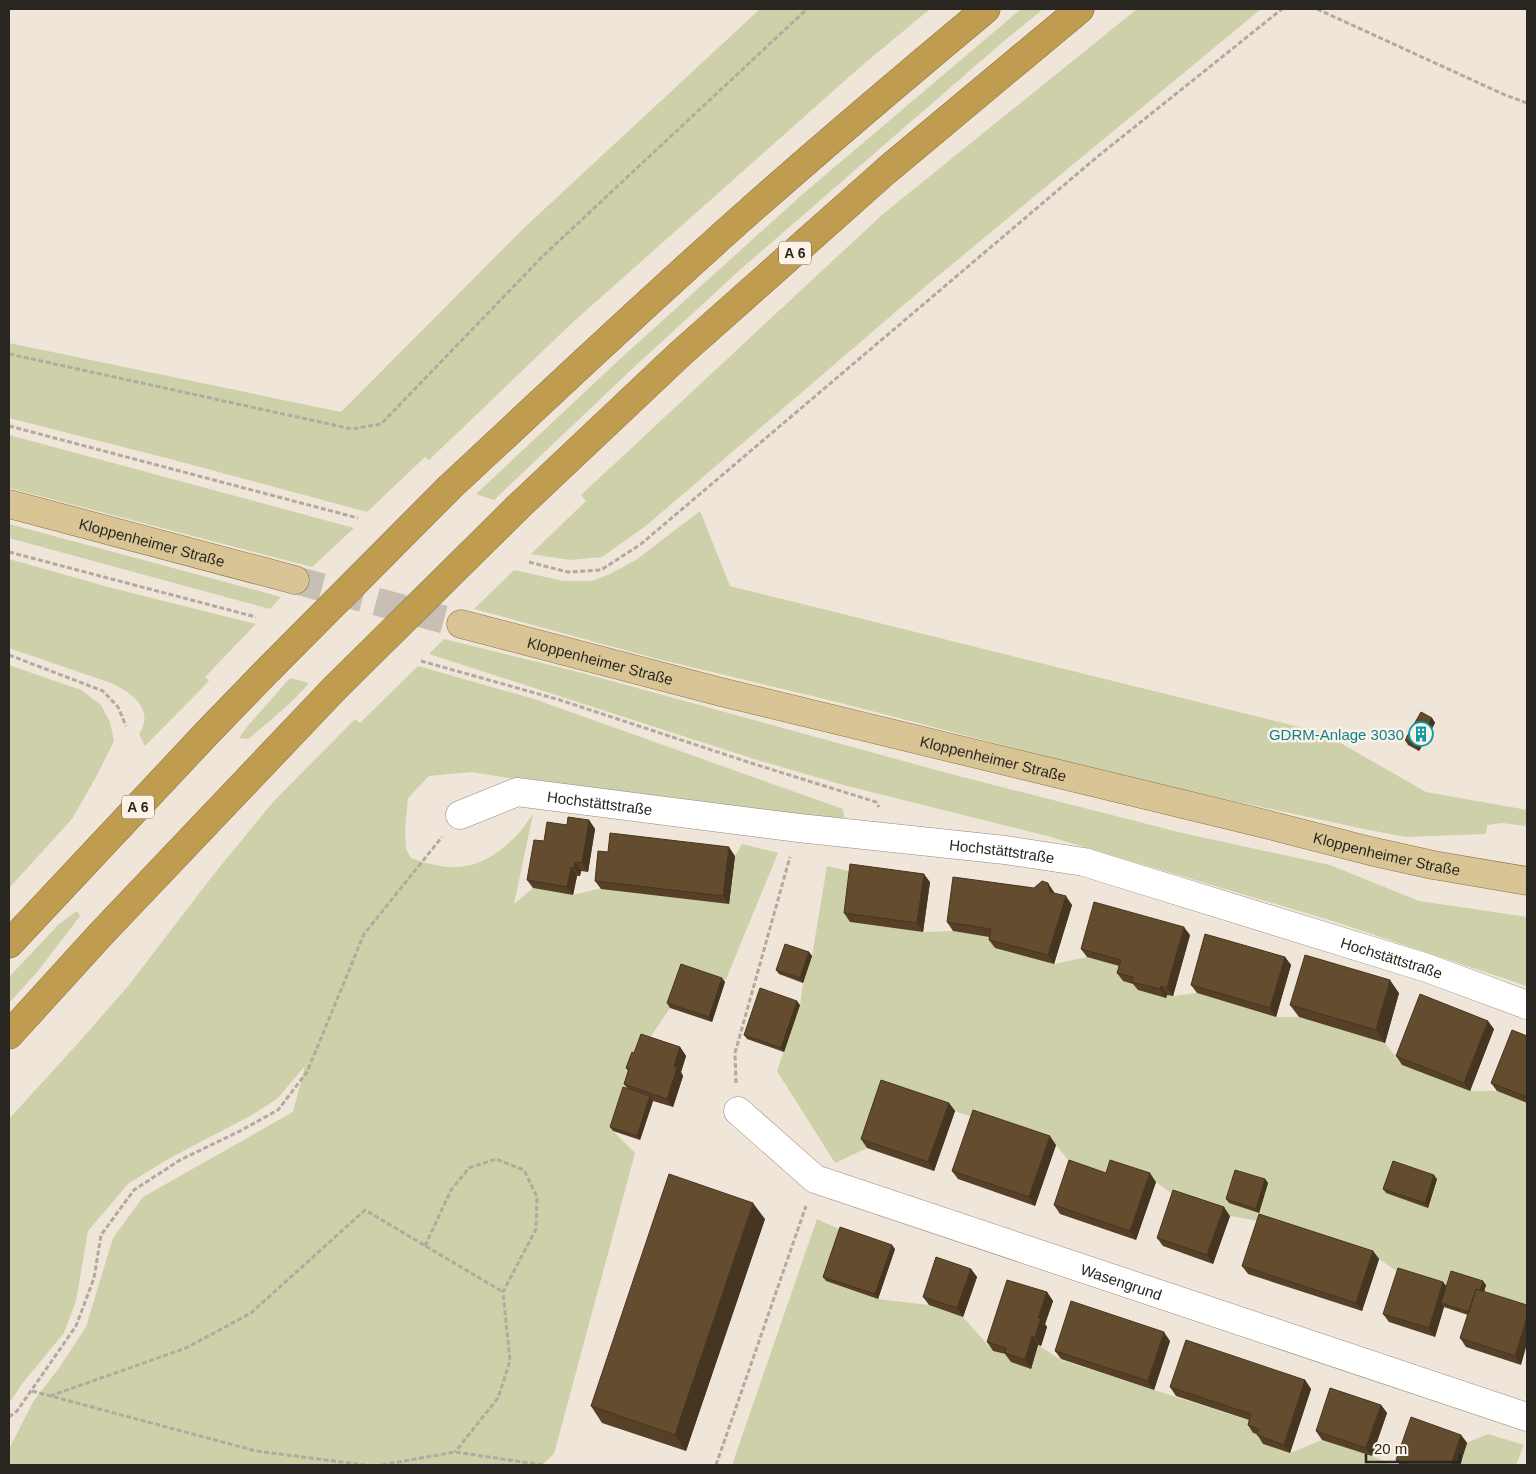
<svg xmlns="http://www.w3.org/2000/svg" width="1536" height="1474" font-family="Arial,sans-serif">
<rect width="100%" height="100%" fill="#efe5d8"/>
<path fill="#ced0a9" d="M760,9H930L859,68L572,323L429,460L425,457L367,512L174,460L9,418V343L341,412L525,227Z
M1021,9H1043L1004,41L742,268L632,369L494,500L476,494L620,359L804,193Z
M1137,9H1261L927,285L647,525L602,557L570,560L531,554L586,501L581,495L883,214Z
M9,435L354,528L312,567L9,488Z
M700,511L730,586L1323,733L1426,792L1527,810V826L1502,823L1487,825L1486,834L1406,837L1364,829L1145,782L837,702L658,659L474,609L514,570L563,581H592L610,574L636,560Z
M9,524L281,597L270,609L9,538Z
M9,559L108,587L256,624L205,677L209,681L145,746L139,734C141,731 143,727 144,723C148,703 126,690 111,683L9,648Z
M444,639L586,674L947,773L1178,832L1330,865L1419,901L1527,917V986L1336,922L1051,837L847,786L754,759L429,654Z
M9,665L81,690L101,705L110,722L114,741L96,777L72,819L9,888Z
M418,666L534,699L843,809L845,823L540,783L472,772L429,776L408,798L405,831L406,849L411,858C452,873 478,871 511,841C520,834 526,823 533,814L514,904L533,888L573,895L735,856L742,844L778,853L725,982L684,968L670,1008L647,1042L613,1131L635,1153L554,1454L542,1465H9V1449L33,1402L59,1368L86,1327L113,1238L143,1197L293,1112L305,1066L278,1098L252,1115L170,1158L129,1183L88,1231L76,1301L64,1333L25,1380L9,1403V1119L80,1041L129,985L214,874L273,802L355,719L360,723Z
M290,678L309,683C291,704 270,721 248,739L239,738L247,727Z
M827,866L856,873L850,922L923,932L953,931L997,938L1054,964L1087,957L1127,968L1139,986L1167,995L1173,996L1197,993L1276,1017H1299L1385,1043L1402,1065L1470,1091H1497L1527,1103V1312L1449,1291L1404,1276L1379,1259L1265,1222L1230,1216L1179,1199L1156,1182L1112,1181L1075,1169L1056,1145L888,1089L867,1148L835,1163L777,1071L800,1005L803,983L812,956Z
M77,911L80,916L38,971L9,1003V977L59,924Z
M817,1219L843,1231L826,1281L878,1299L929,1305L963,1317L993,1351L1012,1357L1038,1345L1061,1360L1257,1423L1265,1437L1263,1444L1290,1453L1322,1440L1372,1456L1394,1465H732Z
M1488,1434L1524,1445L1516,1465H1460L1467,1443Z"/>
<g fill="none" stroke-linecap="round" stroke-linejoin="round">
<path stroke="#c7bfb3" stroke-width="28" stroke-dasharray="28 14" stroke-linecap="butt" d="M295,580L461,624"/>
<g stroke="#93897e" stroke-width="29">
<g id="minor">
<path id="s1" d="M460,815L517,792L799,828L1005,850L1084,862L1427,968L1527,1005"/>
<path id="s2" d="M738,1111L815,1179L1527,1417"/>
</g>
</g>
<g stroke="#8a733f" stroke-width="29">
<g id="major">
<path id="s3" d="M9,504L295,580"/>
<path id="s4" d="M461,624L721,692L1273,826L1370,851L1433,865L1527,881"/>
</g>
</g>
<g stroke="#8a733f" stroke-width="29">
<path id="highway" d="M450,487C551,393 650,299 753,208C830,140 908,74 986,9
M518,507L680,354L887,170L1080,9
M9,944L207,733L268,670
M9,1035L101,934L334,689"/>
</g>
<path stroke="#b1aa9f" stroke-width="3" stroke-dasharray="5 2.5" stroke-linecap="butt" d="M1317,9L1505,95L1527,103
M9,354L352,429L381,424L544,255L807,9
M9,426L358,518
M9,552L256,617
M529,562L568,572L601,570L641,544L1097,157L1282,9
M9,655L103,691L118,707L126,726
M421,661L560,700L754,764L876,802L879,807
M736,1083L735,1053L790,857
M425,1246L451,1190L469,1168L496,1159L524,1170L537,1197L536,1229L503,1292L510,1361L498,1398L455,1452
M32,1391L256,1451L365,1465
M50,1396L186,1348L251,1313L365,1210L503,1292
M9,1417L17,1411L76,1326L94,1278L101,1235L134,1190L180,1160L240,1131L278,1110L307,1072L364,934L442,837
M382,1465L455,1452L543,1465
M716,1465L806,1206"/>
<use href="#minor" stroke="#fff" stroke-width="28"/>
<use href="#major" stroke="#d9c495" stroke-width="28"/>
<use href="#highway" stroke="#bf9c4f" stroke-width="28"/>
<g stroke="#8a733f" stroke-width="29" stroke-linecap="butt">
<path id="highway-bridge" d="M268,670L450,487
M334,689L518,507"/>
</g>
<use href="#highway-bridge" stroke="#bf9c4f" stroke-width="28"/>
</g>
<path fill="#564128" d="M1432,718L1435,723L1419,751L1408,745L1405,740Z
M589,820L595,829L588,872L581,871L580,876H577L573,895L533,888L527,880L544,841L567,825Z
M608,852L735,856L729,904L601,889L595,881Z
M930,882L923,932L850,922L844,913Z
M1054,892V893L1072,905L1054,964L995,948L989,940V937L953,931L947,922Z
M1190,935L1173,996L1167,995L1166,998L1138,990L1133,984L1123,981L1117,973L1119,966L1087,957L1081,949Z
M809,952L812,956L803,983L779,974L776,970Z
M1285,957L1291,965L1276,1017L1197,993L1191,985Z
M725,982L712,1022L670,1008L667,1003Z
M1399,993L1385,1043L1299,1017L1290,1005Z
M800,1005L784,1052L747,1039L744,1035Z
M1494,1029L1470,1091L1402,1065L1396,1056Z
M1527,1036V1103L1497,1091L1491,1083Z
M680,1047L686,1056L681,1072L683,1076L673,1107L653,1101L640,1140L613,1131L610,1127L627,1088L624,1084L628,1071L626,1068L634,1053Z
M949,1103L955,1111L934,1171L867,1148L861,1139Z
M1056,1145L1035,1206L958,1179L952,1171Z
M1106,1173L1156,1182L1136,1240L1060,1214L1054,1205Z
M1265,1179L1268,1183L1259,1213L1229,1203L1226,1199Z
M1437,1179L1428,1208L1386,1193L1383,1189Z
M1230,1216L1213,1264L1163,1246L1157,1238Z
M765,1219L686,1451L602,1423L591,1406Z
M895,1249L878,1299L826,1281L823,1277Z
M1373,1251L1379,1259L1362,1311L1248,1274L1242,1266Z
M971,1269L977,1277L963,1317L929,1305L923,1297Z
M1443,1282L1446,1286L1486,1285L1484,1292L1521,1365L1466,1347L1460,1338L1468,1315L1444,1307L1435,1337L1389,1322L1383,1314Z
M1047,1292L1053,1301L1045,1324L1047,1327L1041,1346L1038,1345L1031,1369L1011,1362L1005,1354L993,1351L987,1342Z
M1170,1341L1154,1390L1061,1359L1055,1351Z
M1305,1380L1311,1389L1290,1453L1263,1444L1257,1434L1253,1433L1248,1425L1249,1420L1176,1396L1170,1387Z
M1381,1405L1387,1413L1372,1456L1322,1440L1316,1431Z
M1461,1435L1467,1443L1460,1465H1400L1396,1460Z"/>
<path fill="#463521" d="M1432,718L1435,723L1419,751L1416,746Z
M589,820L595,829L588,872L582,863Z
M729,847L735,856L729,904L723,896Z
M575,862L581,871L580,876L574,868Z
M571,867L577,876L573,895L567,887Z
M924,874L930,882L923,932L917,923Z
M1048,883L1054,892L1056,901L1050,892Z
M1066,896L1072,905L1054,964L1048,955Z
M1184,927L1190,935L1173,996L1167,988Z
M809,952L812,956L803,983L800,978Z
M1285,957L1291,965L1276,1017L1270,1008Z
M722,978L725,982L712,1022L709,1017Z
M1390,980L1399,993L1385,1043L1376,1030Z
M1161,986L1167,995L1166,998L1160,989Z
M797,1001L800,1005L784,1052L781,1048Z
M1488,1021L1494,1029L1470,1091L1464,1083Z
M680,1047L686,1056L681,1072L683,1076L673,1107L667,1099L674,1066Z
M650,1096L653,1101L640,1140L637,1136Z
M949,1103L955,1111L934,1171L928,1162Z
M1050,1136L1056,1145L1035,1206L1029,1197Z
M1150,1173L1156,1182L1136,1240L1130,1231Z
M1434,1175L1437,1179L1428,1208L1425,1203Z
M1265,1179L1268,1183L1259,1213L1256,1209Z
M753,1203L765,1219L686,1451L675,1435Z
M1224,1207L1230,1216L1213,1264L1207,1255Z
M892,1245L895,1249L878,1299L875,1294Z
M1373,1251L1379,1259L1362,1311L1356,1303Z
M971,1269L977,1277L963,1317L957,1308Z
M1483,1281L1486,1285L1476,1318L1473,1313Z
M1443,1282L1449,1291L1441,1303L1444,1307L1435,1337L1429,1328Z
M1047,1292L1053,1301L1045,1324L1047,1327L1041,1346L1035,1337L1038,1318Z
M1527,1317V1344L1521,1365L1515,1356Z
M1164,1332L1170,1341L1154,1390L1148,1381Z
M1032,1336L1038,1345L1031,1369L1025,1360Z
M1305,1380L1311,1389L1290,1453L1284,1445Z
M1381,1405L1387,1413L1372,1456L1366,1448Z
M1461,1435L1467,1443L1460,1465H1451Z"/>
<path fill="#644c2f" stroke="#463521" d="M1421,712L1432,718L1416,746L1405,740Z
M568,817L589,820L582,863L575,862L574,868L571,867L567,887L527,880L534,840L544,841L547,822L567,825Z
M610,833L729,847L723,896L595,881L598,851L608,852Z
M850,864L924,874L917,923L844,913Z
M953,877L1034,888L1042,881L1048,883L1050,892L1066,896L1048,955L989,940L991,929L947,922Z
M1094,902L1184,927L1167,988L1161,986L1160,989L1132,982L1133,977L1117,973L1121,960L1081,949Z
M1205,934L1285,957L1270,1008L1191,985Z
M785,944L809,952L800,978L776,970Z
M1305,955L1390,980L1376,1030L1290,1005Z
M681,964L722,978L709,1017L667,1003Z
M760,988L797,1001L781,1048L744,1035Z
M1420,994L1488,1021L1464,1083L1396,1056Z
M1512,1030L1527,1036V1097L1491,1083Z
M641,1034L680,1047L674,1066L677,1068L667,1099L624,1084L629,1069L626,1068L632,1052L634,1053Z
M881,1080L949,1103L928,1162L861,1139Z
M623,1087L650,1096L637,1136L610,1127Z
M973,1110L1050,1136L1029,1197L952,1171Z
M1069,1160L1106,1173L1110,1160L1150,1173L1130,1231L1054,1205Z
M1393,1161L1434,1175L1425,1203L1383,1189Z
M1235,1170L1265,1179L1256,1209L1226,1199Z
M669,1174L753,1203L675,1435L591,1406Z
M1173,1190L1224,1207L1207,1255L1157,1238Z
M1259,1214L1373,1251L1356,1303L1242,1266Z
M840,1227L892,1245L875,1294L823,1277Z
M936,1257L971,1269L957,1308L923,1297Z
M1398,1268L1443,1282L1429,1328L1383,1314Z
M1451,1271L1483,1281L1480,1290L1476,1289L1469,1312L1441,1303Z
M1007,1280L1047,1292L1038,1318H1041L1035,1337L1032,1336L1025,1360L1005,1353L1006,1348L987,1342Z
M1476,1289L1527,1305V1317L1515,1356L1460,1338Z
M1071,1301L1164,1332L1148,1381L1055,1351Z
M1186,1340L1305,1380L1284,1445L1257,1435L1259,1429L1248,1425L1251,1414L1170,1387Z
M1330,1388L1381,1405L1366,1448L1316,1431Z
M1411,1417L1461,1435L1451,1465H1411L1396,1460Z"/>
<defs>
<g id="building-ring" transform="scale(1.25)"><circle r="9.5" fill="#fdf2e6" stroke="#0f9aa8" stroke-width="1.5"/><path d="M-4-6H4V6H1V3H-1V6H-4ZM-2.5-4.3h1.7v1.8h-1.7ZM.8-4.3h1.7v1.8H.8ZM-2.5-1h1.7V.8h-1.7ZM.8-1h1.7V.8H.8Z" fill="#0f9aa8"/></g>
</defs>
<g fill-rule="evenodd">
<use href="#building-ring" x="1421" y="734"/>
</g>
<g text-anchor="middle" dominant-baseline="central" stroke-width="5" stroke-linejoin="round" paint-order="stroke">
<g fill="#fdf2e6" stroke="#69635c" stroke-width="1">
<rect x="779" y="241.5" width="32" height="23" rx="4"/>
<rect x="122" y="795.5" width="32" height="23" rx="4"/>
</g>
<g font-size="14" font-weight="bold" fill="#292621">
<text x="795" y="253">A 6</text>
<text x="138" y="807">A 6</text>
</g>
<g font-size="15" fill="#292621" stroke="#fdf2e6">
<text stroke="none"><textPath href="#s3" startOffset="148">Kloppenheimer Straße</textPath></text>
<text stroke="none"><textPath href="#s4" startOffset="144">Kloppenheimer Straße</textPath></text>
<text stroke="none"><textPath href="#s4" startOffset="549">Kloppenheimer Straße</textPath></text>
<text stroke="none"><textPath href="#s1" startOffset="145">Hochstättstraße</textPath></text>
<text stroke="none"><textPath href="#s1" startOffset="550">Hochstättstraße</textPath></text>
<text stroke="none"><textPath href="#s4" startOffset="954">Kloppenheimer Straße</textPath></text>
<text stroke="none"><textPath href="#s1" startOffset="955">Hochstättstraße</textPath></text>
<text stroke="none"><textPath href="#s2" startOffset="426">Wasengrund</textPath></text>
</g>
<g font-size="15" fill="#0d838f" stroke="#fdf2e6" text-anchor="end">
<text x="1404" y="734">GDRM-Anlage 3030</text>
</g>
</g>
<rect width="1536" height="1474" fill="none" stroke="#292621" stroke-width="20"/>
<path d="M1366 1454v8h94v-8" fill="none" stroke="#292621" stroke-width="2.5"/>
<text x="1374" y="1454" font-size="15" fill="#292621" stroke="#fdf2e6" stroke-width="4" paint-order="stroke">20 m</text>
</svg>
